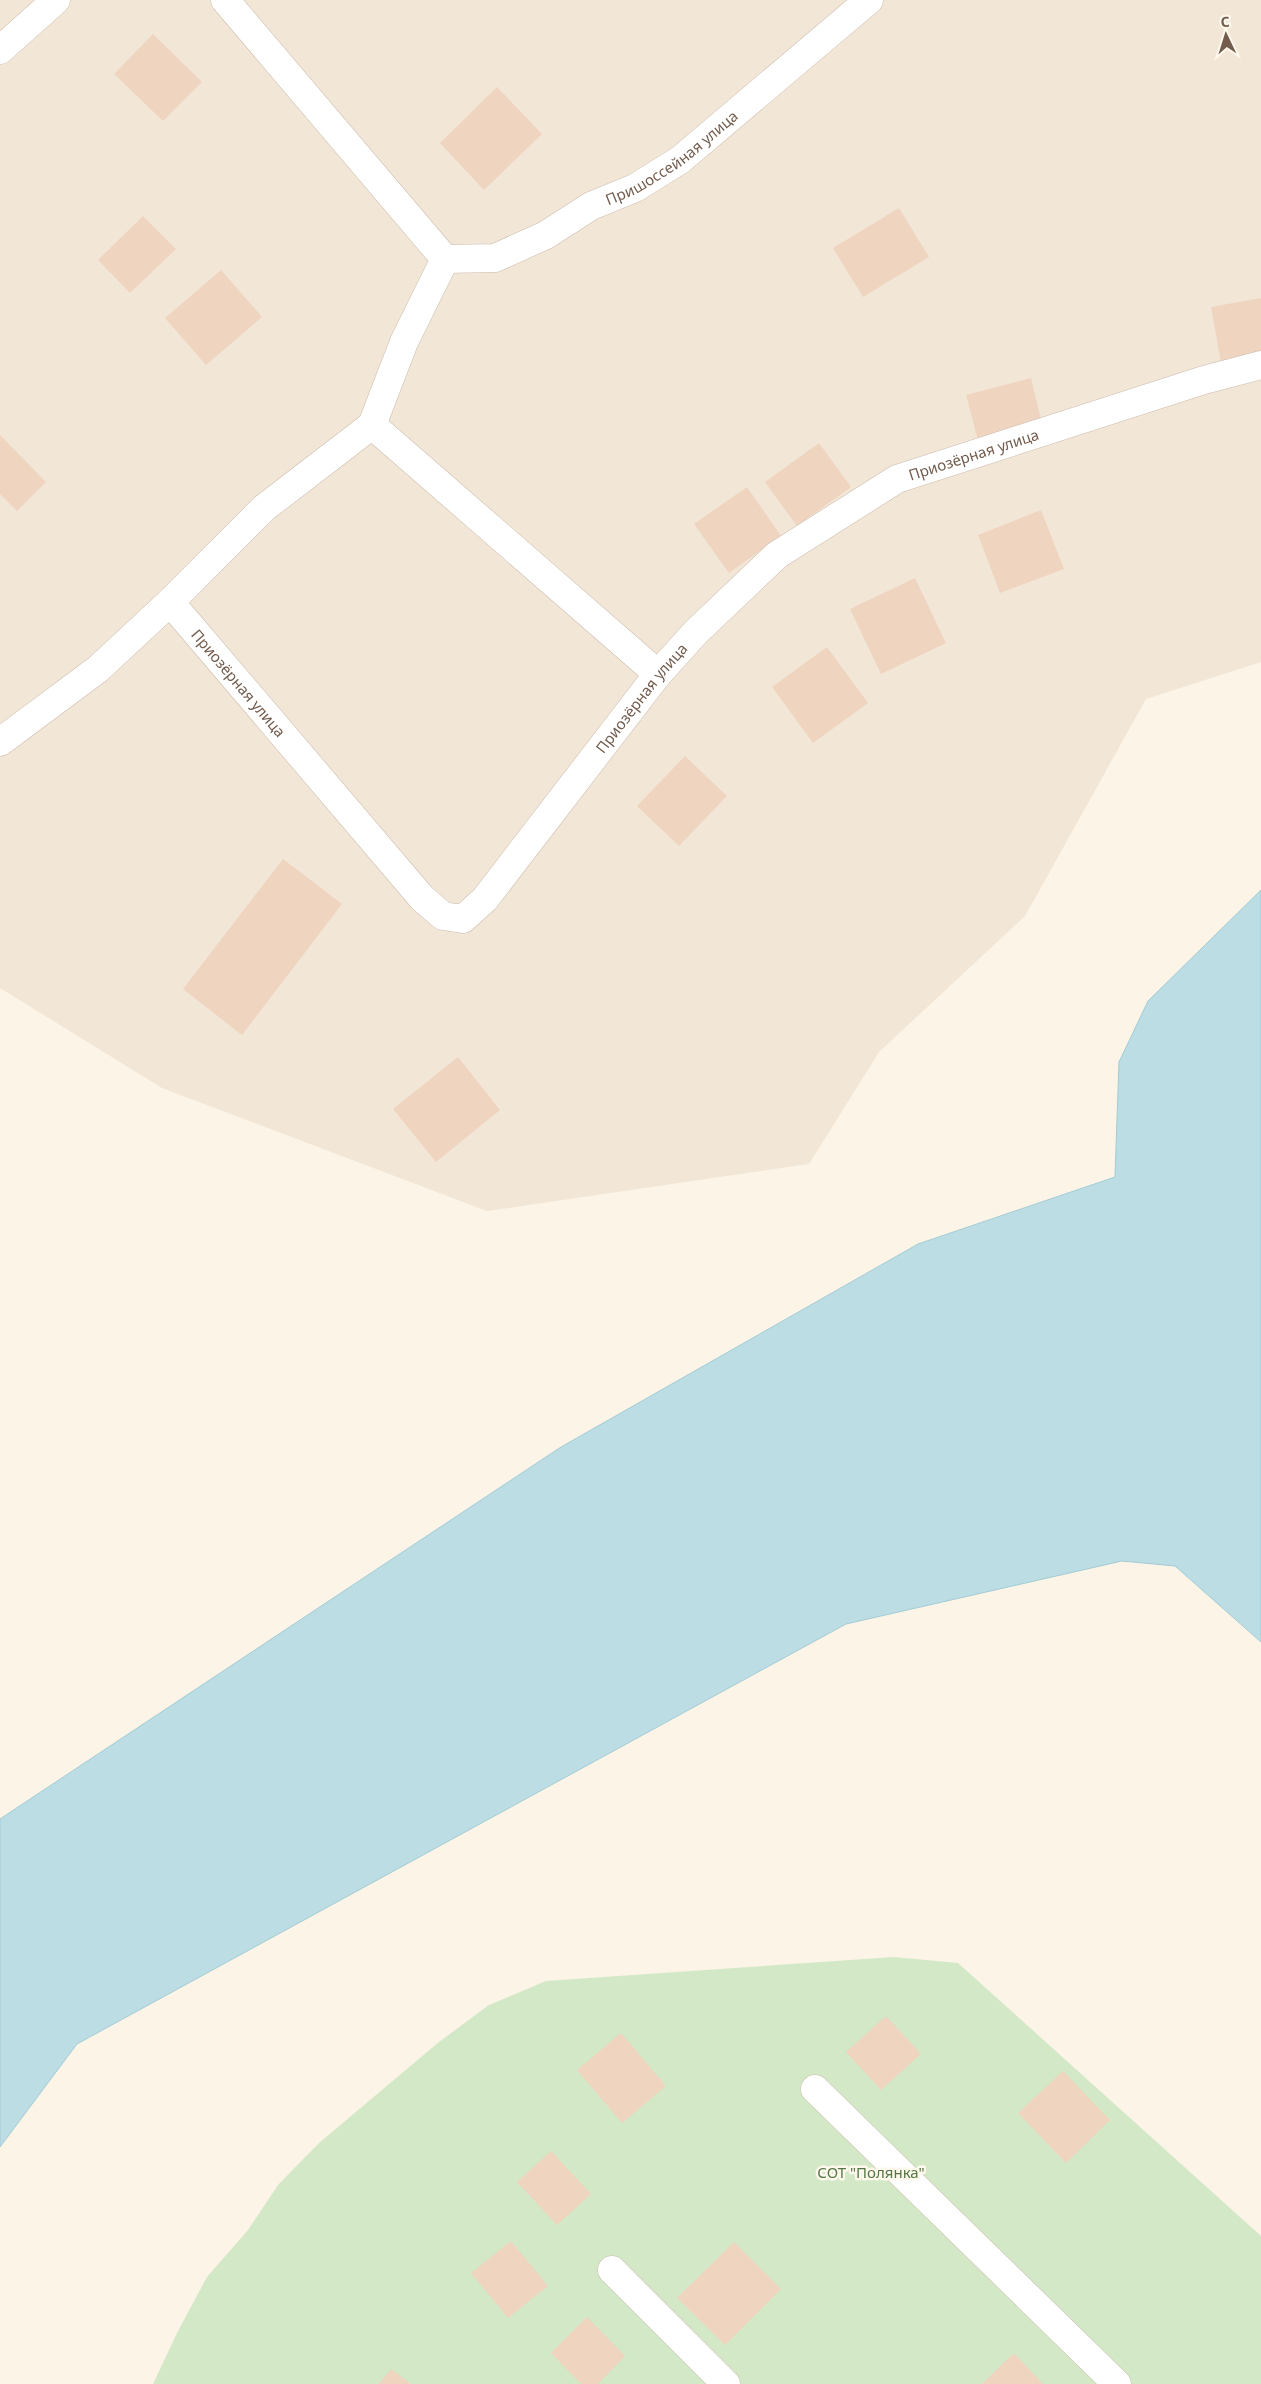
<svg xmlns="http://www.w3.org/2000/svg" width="1261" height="2384" font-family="'Noto Sans',sans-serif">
<rect width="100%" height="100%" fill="#fbf4e7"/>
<path fill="#f2e6d6" d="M0,0H1261V662L1146,699L1025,916L879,1052L809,1164L487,1211L162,1088L0,988Z"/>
<path fill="#d3e8c6" d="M894,1957L958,1963L1261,2236V2384H153L177,2333L207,2277L248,2230L278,2185L319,2143L439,2042L489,2005L546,1981Z"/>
<path fill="#bcdde4" stroke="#a3ccd5" d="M1261,890V1642L1175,1566L1122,1561L846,1624L77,2044L0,2147V1819L561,1447L918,1244L1115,1177L1119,1062L1148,1001Z"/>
<path fill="#efd4c0" d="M153,34L202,82L163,121L114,74Z
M497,87L542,134L484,190L440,143Z
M899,208L929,257L863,297L833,248Z
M143,216L176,249L130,293L98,260Z
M221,270L262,317L206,365L165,318Z
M1261,298V355L1221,363L1211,307Z
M1031,378L1043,428L979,444L966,395Z
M0,435L46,482L17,511L0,494Z
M819,443L851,487L797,526L765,482Z
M747,487L781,536L729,573L694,524Z
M1041,510L1064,569L1000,593L978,535Z
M915,578L946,643L881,674L850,609Z
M827,647L868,703L813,743L772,687Z
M685,756L727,796L679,846L637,806Z
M283,859L342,904L242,1035L183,989Z
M458,1057L500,1110L436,1162L393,1109Z
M886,2016L921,2054L881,2090L846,2052Z
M621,2033L666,2086L622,2123L577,2070Z
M1063,2071L1110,2120L1066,2163L1018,2113Z
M551,2151L591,2194L557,2225L517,2182Z
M511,2241L548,2286L508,2318L471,2273Z
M734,2242L781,2289L725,2345L677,2298Z
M587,2317L625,2356L598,2384H581L551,2353Z
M1014,2353L1043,2384H982Z
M391,2369L411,2384H379Z"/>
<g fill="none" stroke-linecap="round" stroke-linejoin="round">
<g stroke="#ccbcae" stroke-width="29">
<g id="minor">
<path id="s1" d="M445,259L495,258L546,235L591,206L635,188L680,160L869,0"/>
<path d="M372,425L658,674"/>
<path id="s2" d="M170,602L422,898L443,916L463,919L485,899L658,674L696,632L777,555L897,479L1204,380L1261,365"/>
<path d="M0,742L98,669L170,602L264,508L372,425L404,342L445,259L225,0"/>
<path d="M815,2089L1117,2384"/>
<path d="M612,2270L726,2384"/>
</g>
</g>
<g stroke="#d1beae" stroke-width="29">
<path id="secondary" d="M0,50L56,0"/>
</g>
<use href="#minor" stroke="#fff" stroke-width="28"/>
<use href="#secondary" stroke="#fff" stroke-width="28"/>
</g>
<g text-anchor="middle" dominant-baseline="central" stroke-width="5" stroke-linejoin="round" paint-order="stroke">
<g font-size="15" fill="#735c4d" stroke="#fef8ed">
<text stroke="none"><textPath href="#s1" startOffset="254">Пришоссейная улица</textPath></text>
<text stroke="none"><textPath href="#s2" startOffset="1141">Приозёрная улица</textPath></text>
<text stroke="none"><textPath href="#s2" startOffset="106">Приозёрная улица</textPath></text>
<text stroke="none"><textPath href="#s2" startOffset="721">Приозёрная улица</textPath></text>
</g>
<g font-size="15" fill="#547845" stroke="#fef8ed">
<text x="871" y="2172">СОТ "Полянка"</text>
</g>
</g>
<g transform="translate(1226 35) rotate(356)" stroke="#fef8ed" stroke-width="4" paint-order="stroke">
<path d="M0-4L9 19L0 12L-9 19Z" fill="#735c4d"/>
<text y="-8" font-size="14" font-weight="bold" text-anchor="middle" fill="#735c4d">С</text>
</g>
</svg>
